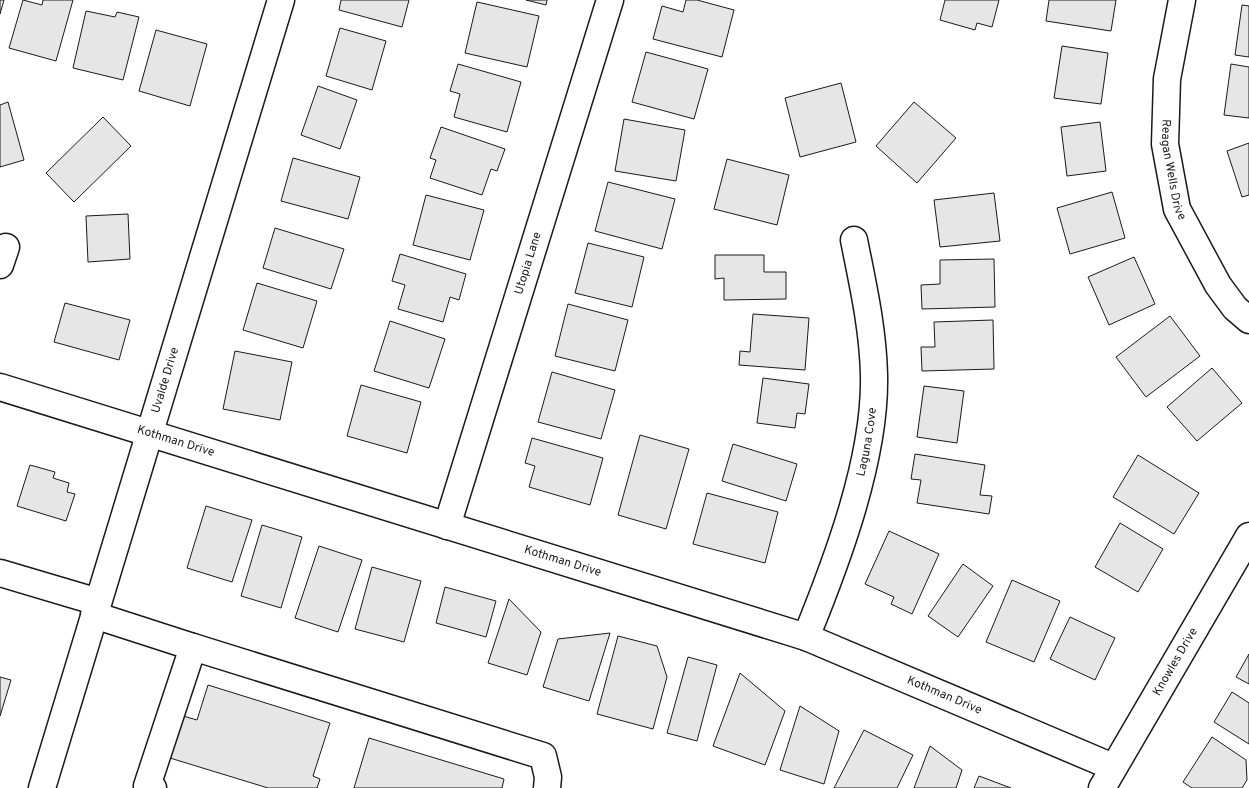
<svg xmlns="http://www.w3.org/2000/svg" width="1249" height="788" font-family="Overpass,sans-serif">
<rect width="100%" height="100%" fill="#fff"/>
<path fill="#e6e6e6" stroke="#1a1a1a" d="M0,0H4L0,14Z
M23,0L42,5L43,0H73L56,61L9,48Z
M341,0H409L402,27L339,10Z
M526,0H547L546,5Z
M686,0H697L734,10L722,57L653,39L662,6L683,12Z
M945,0H999L992,27L977,23L975,30L940,20Z
M1049,0H1116L1111,31L1046,21Z
M477,2L539,16L527,67L465,53Z
M1242,5L1249,6V57L1235,55Z
M86,11L115,17L117,12L139,17L123,80L73,68Z
M340,28L386,41L372,90L326,76Z
M156,30L207,44L190,106L139,91Z
M1062,46L1108,53L1101,104L1054,98Z
M646,52L708,69L694,119L632,102Z
M458,64L521,82L507,132L454,117L460,94L450,91Z
M1231,64L1249,67V118L1224,115Z
M841,83L856,142L800,157L785,98Z
M318,86L357,100L340,149L301,135Z
M8,102L24,160L0,167V105Z
M914,102L956,138L917,183L876,146Z
M103,117L131,146L74,202L46,173Z
M624,119L685,130L676,181L615,171Z
M1100,122L1106,171L1067,176L1061,127Z
M441,127L505,149L497,171L491,169L482,195L430,178L436,160L430,158Z
M1249,143V195L1242,197L1227,151Z
M293,158L360,177L348,219L281,201Z
M727,159L789,175L777,225L714,209Z
M608,182L675,199L662,249L595,231Z
M1112,192L1125,238L1070,254L1057,208Z
M994,193L1000,241L940,247L934,200Z
M426,195L484,210L470,260L413,245Z
M128,214L130,259L88,262L86,216Z
M275,228L344,249L331,289L263,268Z
M588,243L644,257L632,307L575,293Z
M400,254L466,274L459,300L450,297L443,322L398,309L405,285L392,281Z
M715,255H764V272H786V299L724,300V278L715,279Z
M1134,257L1155,304L1109,325L1088,277Z
M994,259L995,307L922,309L921,285L940,284V260Z
M257,283L317,301L303,348L243,330Z
M65,303L130,320L119,360L54,342Z
M568,304L628,320L615,371L555,356Z
M753,314L809,318L805,370L739,365L740,351L750,352Z
M1170,316L1200,356L1146,397L1116,357Z
M993,320L994,369L922,371L921,347H935L934,322Z
M390,321L445,339L429,388L374,371Z
M235,351L292,362L280,420L223,409Z
M1212,368L1242,403L1197,441L1167,407Z
M552,372L615,390L601,439L538,422Z
M763,378L809,384L805,414L797,413L795,428L757,423Z
M361,385L421,402L407,453L347,436Z
M924,386L964,391L957,443L917,437Z
M640,435L689,449L666,529L618,515Z
M532,438L603,458L590,505L529,487L535,466L525,463Z
M733,444L797,464L786,501L722,481Z
M915,454L985,465L980,495L992,496L989,514L917,503L921,480L911,479Z
M1138,455L1199,493L1174,534L1113,497Z
M30,465L55,472L53,478L69,483L67,492L75,494L66,521L17,506Z
M707,493L778,512L765,563L693,544Z
M206,506L252,520L232,582L187,568Z
M1120,523L1163,549L1138,592L1095,567Z
M262,525L302,537L281,608L241,596Z
M889,531L939,554L912,614L891,604L894,597L865,584Z
M319,546L362,560L338,632L295,618Z
M963,564L993,586L958,637L928,616Z
M372,567L421,581L404,642L355,629Z
M1012,580L1060,601L1034,662L986,642Z
M445,587L496,601L486,637L436,623Z
M509,599L541,632L527,675L488,663Z
M1070,617L1115,638L1095,680L1050,659Z
M610,633L589,701L543,687L558,639Z
M618,636L657,646L667,677L653,729L597,714Z
M1249,654V684L1236,677Z
M688,657L717,665L697,741L667,733Z
M740,673L785,711L765,765L713,746Z
M0,677L11,680L0,716Z
M208,685L330,723L313,776L320,779L317,788H268L170,758L183,716L197,720Z
M1232,692L1249,703V744L1214,722Z
M800,706L839,731L824,784L780,770Z
M864,730L913,755L897,788H834Z
M1212,737L1246,760L1247,780L1242,788H1192L1183,782Z
M369,738L504,779L502,788H354Z
M930,746L962,770L956,788H914Z
M979,776L1011,788H974Z"/>
<g fill="none" stroke-linecap="round" stroke-linejoin="round">
<g stroke="#1a1a1a" stroke-width="29">
<g id="minor">
<path id="s1" d="M1182,0L1167,79L1165,144L1177,209L1218,285L1235,308L1249,320"/>
<path d="M0,265L6,247"/>
<path id="s2" d="M0,387L806,637L1113,767"/>
<path id="s3" d="M447,526L610,0"/>
<path d="M0,573L98,602"/>
<path d="M94,615L193,647L147,786L153,788"/>
<path id="s4" d="M806,637C837,561 876,458 874,375C873,329 863,285 854,240"/>
<path d="M193,647L543,756L548,777L547,788"/>
<path id="s5" d="M42,788L281,0"/>
<path id="s6" d="M1102,788L1249,536"/>
</g>
</g>
<use href="#minor" stroke="#fff" stroke-width="26"/>
</g>
<g text-anchor="middle" dominant-baseline="central" stroke-width="4" stroke-linejoin="round" paint-order="stroke">
<g font-size="12" fill="#1a1a1a" stroke="#fff">
<text stroke="none"><textPath href="#s1" startOffset="172">Reagan Wells Drive</textPath></text>
<text stroke="none"><textPath href="#s3" startOffset="275">Utopia Lane</textPath></text>
<text stroke="none"><textPath href="#s5" startOffset="426">Uvalde Drive</textPath></text>
<text stroke="none"><textPath href="#s2" startOffset="184">Kothman Drive</textPath></text>
<text stroke="none"><textPath href="#s4" startOffset="205">Laguna Cove</textPath></text>
<text stroke="none"><textPath href="#s2" startOffset="589">Kothman Drive</textPath></text>
<text stroke="none"><textPath href="#s6" startOffset="146">Knowles Drive</textPath></text>
<text stroke="none"><textPath href="#s2" startOffset="994">Kothman Drive</textPath></text>
</g>
</g>
</svg>
